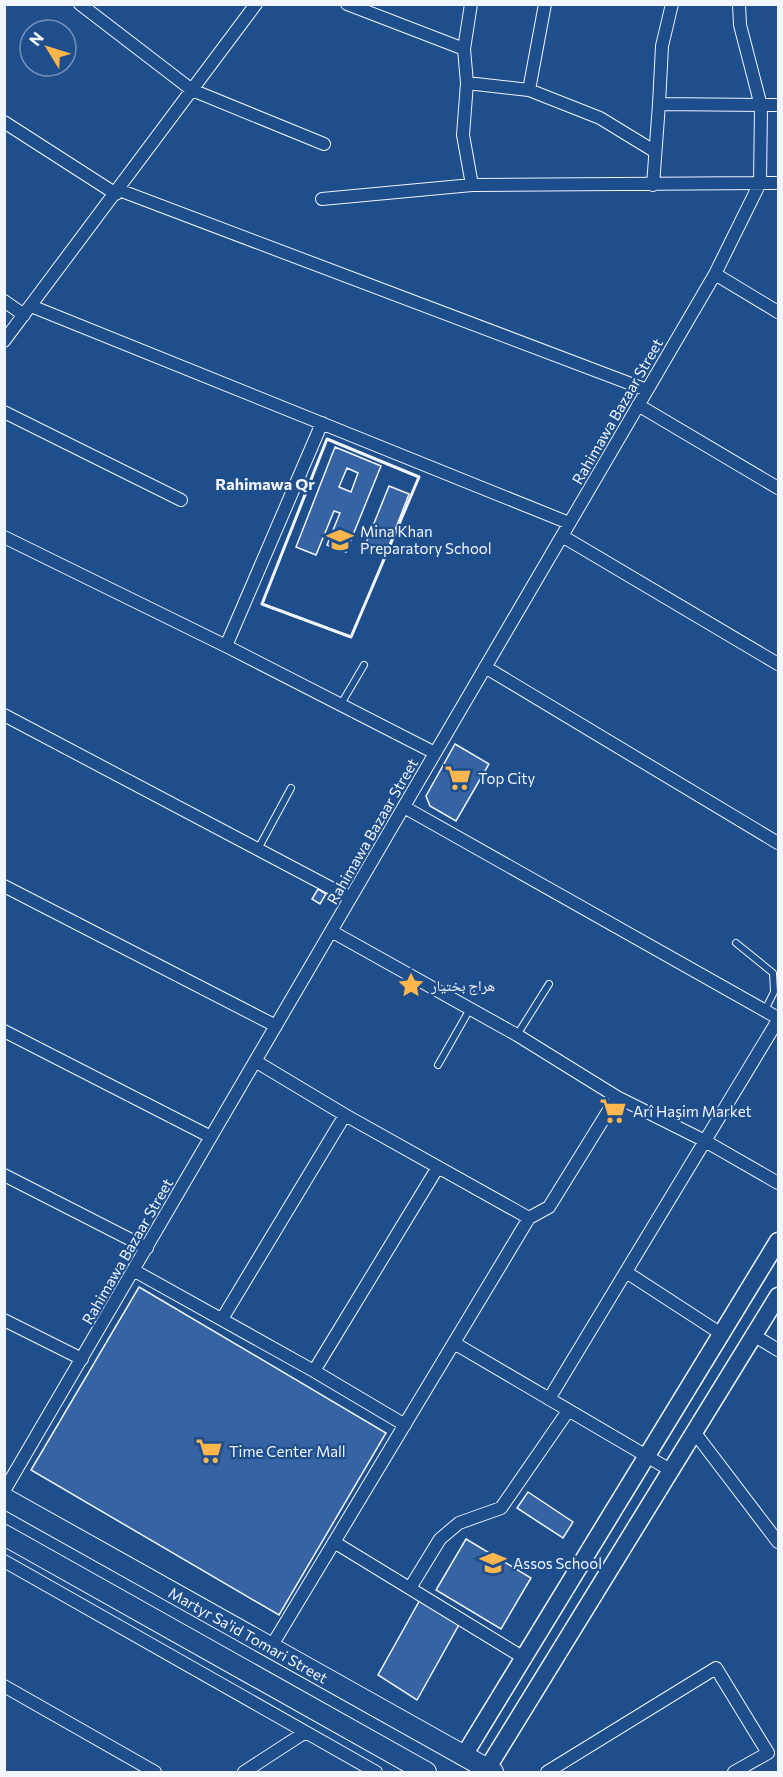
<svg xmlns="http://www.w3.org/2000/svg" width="783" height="1777" font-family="Commissioner,'Noto Naskh Arabic',sans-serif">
<rect width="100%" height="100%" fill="#1f4e8c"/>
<path fill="#3563a3" stroke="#f2f6ff" stroke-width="1.5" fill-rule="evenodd" d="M335,447L381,466L346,552L327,545L340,513L334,511L316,555L296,547ZM347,468L358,473L351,492L339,487Z
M389,486L409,494L387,551L366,543Z
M455,744L489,764L456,821L430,806L426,796Z
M318,889L326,894L320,904L312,899Z
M139,1287L386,1433L279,1615L31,1470Z
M528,1492L573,1522L563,1538L517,1508Z
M466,1539L531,1578L501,1629L436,1590Z
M421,1598L461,1621L417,1700L378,1675Z"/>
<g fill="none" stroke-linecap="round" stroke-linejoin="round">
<g stroke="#f2f6ff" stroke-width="8">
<path id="service" d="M341,704L364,665
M258,849L291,788
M736,943L773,973L774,992L765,1010
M517,1035L549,984
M438,1065L470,1009"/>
</g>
<g stroke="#f2f6ff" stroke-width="14">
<path id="minor" d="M80,4L192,90L324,144
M347,4L464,49
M471,4L464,49L467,83L463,135L472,185
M467,83L529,90L600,118L654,151
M529,90L545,4
M659,104L662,46L672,4
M4,122L116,194
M653,185L659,104L778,105
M119,190L647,390
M322,199L472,185L778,183
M715,274L778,312
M4,301L24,315
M31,306L569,523
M4,341L256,4
M638,405L778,488
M4,412L181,500
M562,536L778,664
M4,537L226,646L435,753
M226,646L322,423
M485,667L778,843
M4,715L350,898
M404,807L778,1018
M4,886L276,1026
M331,931L517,1035L617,1097L705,1141L778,1183
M4,1031L211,1137
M255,1061L345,1115L529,1218L549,1207L617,1097
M4,1175L147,1248
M133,1270L314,1371L405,1425
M626,1272L723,1335
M222,1319L345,1115
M4,1320L82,1359
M755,1336L778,1350
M454,1343L672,1471
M314,1371L438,1167
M549,1399L778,1020
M695,1433L778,1542
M4,1491L715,274L760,183L761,106L740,25L739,4
M334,1542L524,1658
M4,1561L376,1772
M410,1588L440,1539L459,1523L501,1508L568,1411
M271,1647L529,1218
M4,1686L155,1772
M244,1772L304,1733
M547,1772L716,1668L768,1753L734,1772"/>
</g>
<g stroke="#f2f6ff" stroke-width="19">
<path id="tertiary" d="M463,1757L778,1241
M487,1769L778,1296"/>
</g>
<g stroke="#f2f6ff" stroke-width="22">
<g id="primary">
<path id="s1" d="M4,1498L493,1772"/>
<path d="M4,1535L426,1772"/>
</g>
</g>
<use href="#service" stroke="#1f4e8c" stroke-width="6"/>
<use href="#minor" stroke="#1f4e8c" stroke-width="12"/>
<use href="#tertiary" stroke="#1f4e8c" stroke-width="16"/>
<use href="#primary" stroke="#1f4e8c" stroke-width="20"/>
<path stroke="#f2f6ff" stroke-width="3" d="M327,439L419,477L351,637L262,604Z"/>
</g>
<defs>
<g id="school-bare" transform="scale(2.07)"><path d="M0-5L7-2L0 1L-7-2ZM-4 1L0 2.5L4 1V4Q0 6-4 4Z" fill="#ffb74d" stroke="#1f4e8c" stroke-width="2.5" paint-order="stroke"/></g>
<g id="supermarket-bare" transform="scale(2.07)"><path d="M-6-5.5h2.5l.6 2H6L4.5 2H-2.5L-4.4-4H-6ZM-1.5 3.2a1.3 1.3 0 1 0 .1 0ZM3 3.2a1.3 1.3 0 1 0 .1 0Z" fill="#ffb74d" stroke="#1f4e8c" stroke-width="2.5" paint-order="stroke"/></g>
<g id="sight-bare" transform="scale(2.07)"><path d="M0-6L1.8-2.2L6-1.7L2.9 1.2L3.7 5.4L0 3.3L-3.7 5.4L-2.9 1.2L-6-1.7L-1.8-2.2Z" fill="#ffb74d" stroke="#1f4e8c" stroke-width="2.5" paint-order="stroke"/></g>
</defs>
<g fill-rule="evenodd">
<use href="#school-bare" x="340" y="540"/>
<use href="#supermarket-bare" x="458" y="778"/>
<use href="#sight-bare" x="411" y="985"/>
<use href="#supermarket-bare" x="613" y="1111"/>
<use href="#supermarket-bare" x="209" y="1451"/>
<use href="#school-bare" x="493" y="1563"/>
</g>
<g text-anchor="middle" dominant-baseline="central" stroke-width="4.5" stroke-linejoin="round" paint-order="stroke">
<g font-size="15" fill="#f2f6ff" stroke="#1f4e8c">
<text transform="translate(617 411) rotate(-60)">Rahimawa Bazaar Street</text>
<text transform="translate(372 831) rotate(-60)">Rahimawa Bazaar Street</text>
<text transform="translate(127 1251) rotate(-60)">Rahimawa Bazaar Street</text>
<text stroke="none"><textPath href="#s1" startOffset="280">Martyr Sa'id Tomari Street</textPath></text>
</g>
<g font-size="15" fill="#f2f6ff" stroke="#1f4e8c" text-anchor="start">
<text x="360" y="531">Mina Khan<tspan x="360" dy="17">Preparatory School</tspan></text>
<text x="478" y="778">Top City</text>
<text x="431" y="985">هراج بختيار</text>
<text x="633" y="1111">Arî Haşim Market</text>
<text x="229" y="1451">Time Center Mall</text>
<text x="513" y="1563">Assos School</text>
</g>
<g font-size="16" font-weight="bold" fill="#f2f6ff" stroke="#1f4e8c">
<text x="265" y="483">Rahimawa Qr</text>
</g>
</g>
<rect width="783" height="1777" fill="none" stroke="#f2f6ff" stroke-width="12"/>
<g transform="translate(48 48) rotate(308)"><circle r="28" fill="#1f4e8c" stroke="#7391ba" stroke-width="1.5"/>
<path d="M0-4.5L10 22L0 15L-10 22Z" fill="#ffb74d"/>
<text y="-9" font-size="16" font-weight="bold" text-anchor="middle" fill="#f2f6ff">N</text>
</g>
</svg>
